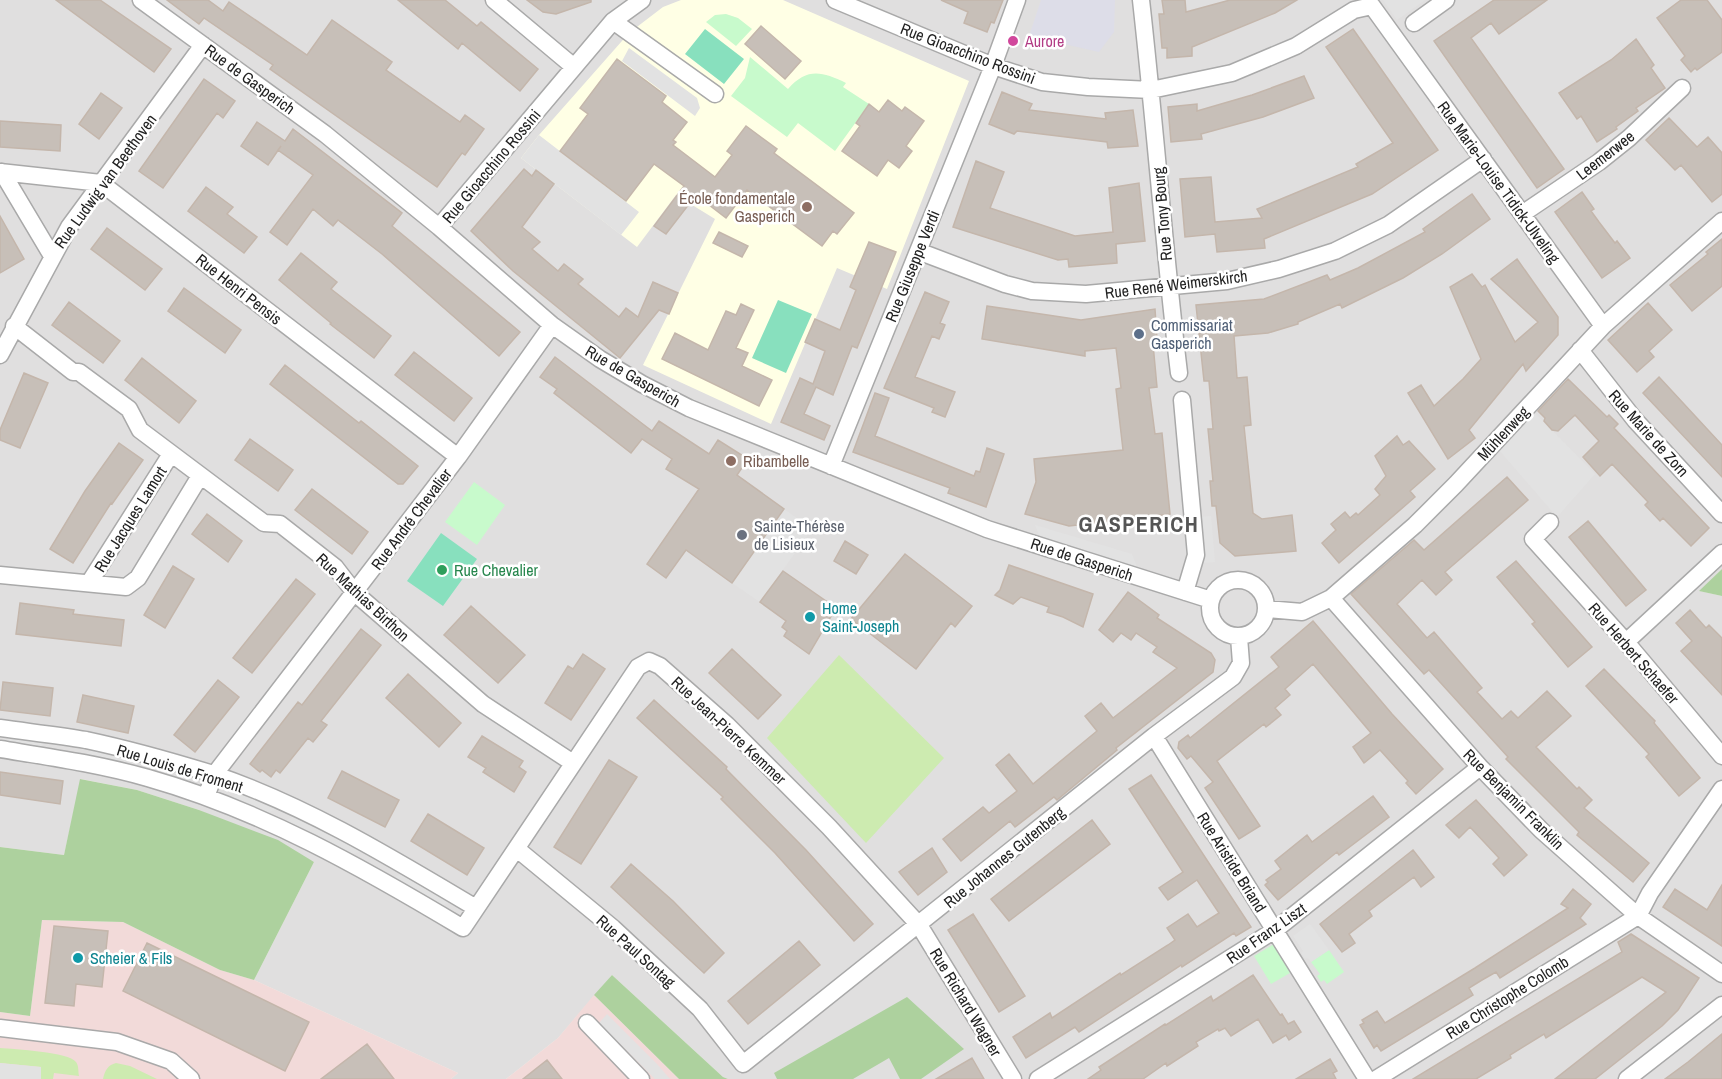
<svg xmlns="http://www.w3.org/2000/svg" width="1722" height="1079" font-family="'Archivo Narrow',sans-serif">
<rect width="100%" height="100%" fill="#f2efe9"/>
<path fill="#e0dfdf" d="M0,0H1722V569L1700,591L1722,596V1079H728L723,1077L612,975L558,1038L506,1079H451L458,1073L254,980L314,862L199,810L137,790L81,779L64,855L0,847Z"/>
<path fill="#f2dad9" d="M42,920L123,922L220,970L254,980L458,1073L451,1079H0V1012L30,1016Z
M594,995L679,1079H506L558,1038Z"/>
<path fill="#ffffe5" d="M681,0H783L969,81L887,289L837,268L771,424L643,365L715,219L676,195L637,247L521,158L539,135L629,33L663,7Z"/>
<path fill="#cdebb0" d="M839,655L944,758L866,843L767,738Z
M0,1048C14,1049 69,1052 76,1062C79,1066 78,1071 79,1076L54,1073L53,1079H41V1067L0,1063Z
M116,1063L130,1066L157,1079H103C105,1070 108,1065 116,1063Z"/>
<path fill="#add19e" d="M1722,569V596L1699,591Z
M80,779L137,790L199,810L278,840L314,862L254,980L220,970L123,922L42,920L30,1016L0,1012V847L64,855Z
M612,975L723,1077L728,1079H679L594,995Z
M907,997L964,1049L921,1079H900L889,1058L853,1079H777L774,1073Z"/>
<path fill="#c8facc" d="M726,14L738,18L752,29L736,46L706,22L715,15Z
M750,57L788,89C807,68 821,71 846,83L843,87L869,104L835,151L798,123L787,137L731,96L745,78Z
M474,482L505,505L477,545L445,522Z
M1274,944L1290,973L1271,984L1254,956Z
M1329,950L1344,972L1327,984L1324,980L1321,982L1317,976L1320,974L1311,962Z"/>
<path fill="#88e0be" d="M705,29L744,59L724,84L685,54Z
M778,300L812,314L786,373L752,358Z
M441,533L477,559L443,606L407,581Z"/>
<path fill="#e2e2e2" d="M1383,0H1425L1397,20Z
M629,48L697,98L700,108L695,116L622,61Z
M539,135L639,212L621,235L521,158Z
M1528,406L1595,474L1557,517L1493,443Z
M784,509L812,529L760,602L732,583Z
M1211,516L1215,562L1204,563L1199,517Z
M1035,525L1132,554L1138,569L1040,538Z
M12,734L50,739L39,748L3,744Z
M92,749L131,758L119,766L84,758Z
M242,793L278,808L265,814L228,799Z
M298,814L369,849L353,854L285,821Z
M407,872L454,901L440,906L394,877Z
M1310,924L1329,950L1311,962L1308,958L1305,959L1301,953L1303,951L1293,936Z
M607,1014L657,1064L670,1079H655L599,1023Z
M0,1063L41,1067V1079H0Z"/>
<path fill="#dddde8" d="M1041,0H1115L1114,32L1099,52L1029,36Z"/>
<path fill="#c7bfb8" stroke="#c4b6ab" stroke-width="1.5" d="M56,0H100L171,49L154,72Z
M167,0H208L223,11L229,2L307,55L332,20L392,62L386,70L460,122L465,115L484,129L465,155L462,153L437,187L270,69L273,65L204,18L199,24Z
M398,0H445L477,26L481,22L538,69L520,91L462,43L458,49Z
M527,0H591V2L556,14L543,12Z
M941,0H1003L994,23L991,22L987,32L964,23L968,12Z
M1162,0H1185L1186,12L1230,0H1297L1275,13L1192,47V56L1167,58V48H1162L1159,14H1164Z
M1494,0H1547L1499,34L1491,23L1471,38L1564,169L1537,188L1434,41Z
M1681,0H1707L1722,20V52L1697,70L1695,68L1691,72L1681,60L1685,56L1657,18Z
M761,26L801,61L785,79L745,44Z
M1353,29L1438,150L1372,194L1264,239L1265,248L1217,252L1215,234L1185,237L1180,179L1211,177L1215,222L1262,218L1257,209L1358,167L1356,164L1393,143L1326,47Z
M1636,39L1654,65L1651,68L1665,88L1636,108L1638,111L1616,127L1617,129L1597,142L1581,116L1577,119L1559,93L1611,60Z
M617,59L666,96L662,102L687,122L673,140L676,142L673,145L715,177L732,155L727,151L746,126L777,149L774,153L854,213L837,234L833,231L822,246L747,190L726,218L696,195L666,234L654,226L684,186L654,164L626,201L560,151L588,114L580,108Z
M1304,76L1314,98L1263,117L1201,134L1202,139L1171,142L1168,107L1197,104V111L1252,95Z
M204,79L235,101L223,118L217,113L163,188L139,171Z
M1002,92L1032,104L1029,110L1046,112L1106,119L1105,113L1133,110L1138,146L1108,148L1107,142L1017,131L1014,134L989,124Z
M101,93L122,108L99,139L79,124Z
M888,100L902,111L905,107L924,121L906,146L912,151L899,168L888,160L877,176L842,151L860,126L856,123L869,104L879,112Z
M1669,118L1697,147L1708,137L1722,153V194L1712,202L1681,165L1675,170L1646,140Z
M0,121L61,125L60,151L0,147Z
M257,122L285,141L293,129L402,213L392,226L520,332L499,356L382,254L338,220L333,226L313,209L287,245L270,232L313,175L278,150L281,146L268,165L241,146Z
M976,161L1004,172L990,208L1075,236L1113,232L1109,188L1139,183L1145,241L1116,244L1117,263L1069,267L1068,259L1058,260L953,227Z
M524,169L532,176L536,170L554,184L522,227L540,242L532,249L558,271L564,264L583,279L578,284L619,317L626,308L638,317L653,282L678,293L669,314L659,310L620,358L513,271L471,231Z
M206,187L233,207L227,214L257,237L244,253L188,211Z
M1582,192L1594,209L1591,211L1599,222L1615,243L1617,241L1630,258L1602,278L1555,212Z
M1472,194L1490,219L1442,254L1403,278L1342,308L1340,304L1298,322V324L1268,333L1234,336L1237,378L1247,377L1251,425L1244,426L1253,513L1262,519L1292,515L1296,551L1235,556L1220,543L1216,506H1212L1210,481H1213L1208,429H1213L1209,381H1204L1196,305L1264,299L1327,275L1330,280L1358,268L1425,232L1423,229Z
M0,216L24,259L0,273Z
M107,228L162,269L145,290L91,249Z
M719,232L748,246L742,257L713,243Z
M1722,239V286L1692,311L1670,285L1708,254L1706,252Z
M869,242L896,252L857,348L852,346L833,395L816,387L804,414L830,426L824,440L781,422L800,378L813,384L825,351L805,342L815,319L840,330L856,290L850,287Z
M301,253L337,282L331,289L391,336L374,358L330,324L331,323L279,280Z
M1517,259L1558,317V335L1526,371L1523,364L1469,430L1475,438L1448,459L1408,393L1421,385L1434,406L1463,379L1481,359L1450,287L1472,274L1482,287L1485,285L1515,342L1538,322L1491,279Z
M184,288L241,330L225,353L168,311Z
M925,292L949,302L940,323L945,325L939,339L932,336L915,377L955,392L945,417L932,412L934,408L884,388Z
M69,302L120,341L103,363L52,325Z
M1648,303L1672,330L1649,351L1654,357L1637,372L1608,340Z
M741,304L754,310L736,348L748,353L742,366L772,380L759,406L662,359L675,333L708,350L726,311L736,315Z
M987,306L1081,320L1155,309L1157,339L1153,344L1157,387L1149,388L1155,434L1162,433L1170,514L1069,526L1025,514L1036,482L1034,459L1123,450L1116,389L1121,388L1116,348L1085,351V356L982,339Z
M414,352L472,398L454,421L395,375Z
M555,357L652,431L659,421L709,454L718,440L748,459L737,475L784,509L732,583L686,550L666,578L647,564L699,489L666,469L672,459L642,439L631,453L554,393L557,389L540,377Z
M142,358L196,401L179,423L125,380Z
M285,365L359,423L361,421L418,466L403,484H398L270,384Z
M24,373L48,383L20,448L0,440V430Z
M1659,377L1722,445V477L1643,393Z
M1568,379L1607,417L1609,415L1618,424L1614,428L1709,528L1691,546L1663,518L1660,521L1645,505L1648,502L1612,464L1600,476L1583,457L1599,441L1575,415L1558,431L1552,430L1544,421L1545,418L1538,411Z
M875,393L889,398L875,436L974,476L976,471L980,472L987,448L1004,454L986,507L948,493L950,488L853,452Z
M1397,436L1403,445L1409,441L1435,469L1410,491L1415,497L1339,563L1322,543L1336,530L1331,524L1345,512L1350,518L1356,513L1358,515L1380,495L1375,489L1386,476L1375,456Z
M250,439L293,470L278,491L235,460Z
M119,443L143,460L112,504L111,503L73,563L50,549L85,491Z
M1507,477L1528,500L1445,572L1452,580L1436,595L1422,580L1397,604L1427,638L1434,632L1482,688L1477,692L1502,719L1511,711L1518,718L1547,691L1571,716L1536,747L1577,789L1579,787L1592,800L1584,808L1649,863L1633,882L1577,835L1579,832L1506,759L1508,757L1429,670L1424,674L1351,594L1414,540L1424,550Z
M312,489L368,532L352,554L295,510Z
M207,514L242,541L228,562L192,534Z
M1588,521L1646,590L1626,606L1569,537Z
M845,541L868,555L856,574L834,561Z
M905,554L972,606L955,627L951,623L916,669L851,619Z
M1516,561L1592,647L1568,667L1532,624L1535,622L1497,577Z
M1009,565L1093,594L1083,627L1063,617L1047,612L1049,607L1021,597L1013,604L995,595L1000,590Z
M173,566L194,579L165,628L144,615Z
M783,571L836,608L809,654L784,636L787,631L782,627L786,621L760,602Z
M296,579L315,594L252,673L233,658Z
M1128,592L1159,615L1157,618L1211,653L1215,660L1213,672L1116,748L1117,750L1057,800L1054,797L1015,827L1010,821L961,861L943,839L983,807L989,813L1017,791L996,765L1009,754L1033,784L1097,731L1085,716L1101,703L1113,718L1177,668L1153,652L1157,647L1136,633L1131,640L1121,633L1113,642L1099,630Z
M20,603L74,610L73,614L124,620L121,646L16,634Z
M471,606L525,655L498,683L444,635Z
M1690,610L1706,628L1709,625L1722,638V695L1681,651L1692,641L1676,623Z
M1313,621L1392,714L1443,769L1416,794L1406,783L1408,781L1380,750L1364,763L1353,747L1371,733L1313,664L1285,689L1290,695L1275,708L1281,715L1266,727L1264,724L1217,761L1260,826L1239,839L1205,788L1213,782L1191,756L1187,759L1178,748L1179,742L1188,735L1190,738L1279,667L1271,657Z
M361,629L381,645L321,721L327,725L313,742L308,738L280,773L276,770L271,777L262,770L260,772L250,764L298,702L302,705Z
M732,649L781,695L758,719L709,673Z
M583,654L605,669L571,720L545,703L568,666L573,669Z
M1604,669L1655,721L1654,723L1700,778L1679,796L1646,757L1649,754L1586,686Z
M408,674L461,723L439,747L386,698Z
M218,680L239,697L195,752L174,735Z
M3,682L53,688L50,716L0,710Z
M83,695L134,706L128,733L77,722Z
M654,700L727,767L726,769L806,850L873,924L854,941L775,853L721,799L723,797L637,718Z
M482,736L523,761L519,767L526,772L514,792L483,772L486,768L468,757Z
M609,760L637,777L581,864L554,847Z
M342,771L399,800L385,827L328,798Z
M0,772L63,781L60,804L0,795Z
M1151,775L1251,927L1236,936L1234,933L1182,967L1181,965L1079,1032L1075,1027L1026,1058L1013,1037L1050,1013L1052,1018L1120,973L1121,975L1168,945L1175,940L1167,928L1188,914L1197,927L1219,913L1197,880L1168,900L1159,888L1183,872L1129,789Z
M1373,796L1389,817L1339,855L1337,852L1278,900L1265,885L1268,882L1266,880L1281,869L1275,861L1307,835L1312,842Z
M1476,800L1527,855L1504,876L1493,864L1499,858L1470,827L1459,838L1446,825Z
M428,814L484,848L467,875L411,841Z
M1092,820L1110,844L1009,921L991,899Z
M932,848L947,872L918,895L899,872Z
M1413,850L1434,877L1421,887L1414,877L1369,911L1372,916L1349,934L1355,943L1342,952L1320,924Z
M631,864L673,901L724,953L704,973L611,887Z
M1722,885V946L1663,907L1675,889L1707,910Z
M1573,889L1591,904L1580,918L1586,924L1500,978L1496,972L1482,980L1469,988L1473,995L1381,1051L1377,1045L1374,1048L1360,1025L1364,1023L1362,1020L1377,1011L1385,1023L1475,968L1568,908L1561,904Z
M973,914L1025,996L999,1012L948,930Z
M54,926L108,931L102,987L76,984L74,1006L45,1003Z
M1631,934L1699,978L1678,1010L1662,1026L1595,1079H1555L1666,992L1642,977L1546,1038L1544,1034L1510,1055L1511,1058L1476,1079H1413L1622,952L1618,942Z
M799,941L820,965L748,1024L728,1001Z
M147,943L309,1022L285,1071L123,991Z
M1253,975L1280,1015L1282,1014L1288,1024L1294,1021L1301,1032L1289,1040L1286,1035L1273,1043L1258,1019L1231,1036L1225,1028L1219,1031L1218,1029L1196,1042L1198,1046L1167,1066L1166,1063L1143,1079H1088L1101,1070L1099,1067L1165,1024L1166,1025L1211,996L1213,1001Z
M1722,1034V1079H1665L1688,1062Z
M367,1044L394,1079H321Z
M972,1058L984,1079H936Z
M1330,1059L1337,1071L1333,1073L1336,1079H1296Z
M547,1060L562,1079H523Z"/>
<g fill="none" stroke-linecap="round" stroke-linejoin="round">
<g stroke="#a9a9a9" stroke-width="19">
<path id="minor" d="M141,0L325,134L439,227L552,325L600,359L642,384L689,408L987,529L1211,600
M494,0L574,67
M835,0L993,66L1042,82L1088,87L1151,90L1232,73L1296,46L1354,10L1372,6L1603,326
M1141,0C1155,124 1164,249 1179,373
M613,21L715,94
M1414,23L1446,0
M0,172L101,183L458,457
M2,172L52,256
M1522,214L1599,162L1629,138L1682,88
M439,227L613,21L642,0
M918,251L1005,284L1032,291L1086,294L1227,281L1279,269L1335,251L1388,225L1483,159
M14,326L73,372H79L129,409L140,430L264,523L280,524L335,567L355,593L483,704L573,763
M1580,350L1635,420L1722,514
M0,355L69,227L203,45
M1182,400L1196,555L1185,592
M831,466L993,66L1017,0
M1550,522L1533,539L1626,642L1722,756
M0,575L126,587L138,578L200,476
M1210 608a28 28 0 1 1 56 0a28 28 0 1 1-56 0Z
M89,583L171,454
M1331,598L1480,767L1541,830L1638,916L1722,974
M1267,609L1302,612L1331,598L1415,525L1456,484L1603,326L1722,221
M1626,642L1722,553
M0,728C28,732 57,735 86,740C128,749 171,761 213,774C307,806 392,858 476,908
M1154,736L1367,1079
M0,749C49,757 99,764 148,778C261,810 363,868 463,928L638,667L649,661L660,666L727,725L829,827L919,925L1013,1079
M206,797L214,775L458,457L552,325
M517,849L613,928L700,1009L743,1064L1154,736L1233,677L1241,663L1239,637
M587,1023L641,1079
M0,1028L117,1042L171,1061L191,1079
M1038,1079L1275,930L1480,767
M1376,1079L1638,916L1650,893L1722,789
M1627,1079L1722,1005"/>
</g>
<use href="#minor" stroke="#fff" stroke-width="16"/>
</g>
<circle fill="#d1479c" stroke="#fff" stroke-width="2" cx="1013" cy="41" r="6"/>
<g fill="#8d6e63" stroke="#fff" stroke-width="2">
<circle cx="807" cy="207" r="6"/>
<circle cx="731" cy="461" r="6"/>
</g>
<circle fill="#5c6f8a" stroke="#fff" stroke-width="2" cx="1139" cy="334" r="6"/>
<circle fill="#6b7280" stroke="#fff" stroke-width="2" cx="742" cy="535" r="6"/>
<circle fill="#2e9e5b" stroke="#fff" stroke-width="2" cx="442" cy="570" r="6"/>
<g fill="#0f9aa8" stroke="#fff" stroke-width="2">
<circle cx="810" cy="617" r="6"/>
<circle cx="78" cy="958" r="6"/>
</g>
<g text-anchor="middle" dominant-baseline="central" stroke-width="5" stroke-linejoin="round" paint-order="stroke">
<g font-size="16" fill="#b23c85" stroke="#fff" text-anchor="start">
<text x="1025" y="41">Aurore</text>
</g>
<g font-size="16" fill="#222" stroke="#fff">
<text transform="translate(968 53) rotate(21)">Rue Gioacchino Rossini</text>
<text transform="translate(250 79) rotate(36)">Rue de Gasperich</text>
<text transform="translate(1605 155) rotate(-38)">Leemerwee</text>
<text transform="translate(491 166) rotate(-50)">Rue Gioacchino Rossini</text>
<text transform="translate(105 181) rotate(-54)">Rue Ludwig van Beethoven</text>
<text transform="translate(1499 182) rotate(54)">Rue Marie-Louise Tidick-Ulveling</text>
<text transform="translate(1162 214) rotate(-95)">Rue Tony Bourg</text>
<text transform="translate(912 266) rotate(-68)">Rue Giuseppe Verdi</text>
<text transform="translate(1176 284) rotate(-7)">Rue René Weimerskirch</text>
<text transform="translate(239 289) rotate(38)">Rue Henri Pensis</text>
<text transform="translate(633 376) rotate(30)">Rue de Gasperich</text>
<text transform="translate(1503 433) rotate(-47)">Mühlenweg</text>
<text transform="translate(1649 433) rotate(48)">Rue Marie de Zorn</text>
<text transform="translate(130 519) rotate(-58)">Rue Jacques Lamort</text>
<text transform="translate(411 519) rotate(-53)">Rue André Chevalier</text>
<text transform="translate(1082 559) rotate(18)">Rue de Gasperich</text>
<text transform="translate(363 597) rotate(43)">Rue Mathias Birthon</text>
<text transform="translate(1634 653) rotate(49)">Rue Herbert Schaefer</text>
<text transform="translate(729 730) rotate(43)">Rue Jean-Pierre Kemmer</text>
<text transform="translate(180 768) rotate(17)">Rue Louis de Froment</text>
<text transform="translate(1514 799) rotate(45)">Rue Benjamin Franklin</text>
<text transform="translate(1004 857) rotate(-39)">Rue Johannes Gutenberg</text>
<text transform="translate(1232 862) rotate(58)">Rue Aristide Briand</text>
<text transform="translate(1266 933) rotate(-35)">Rue Franz Liszt</text>
<text transform="translate(636 951) rotate(42)">Rue Paul Sontag</text>
<text transform="translate(1507 997) rotate(-32)">Rue Christophe Colomb</text>
<text transform="translate(966 1002) rotate(59)">Rue Richard Wagner</text>
</g>
<g font-size="16" fill="#785e54" stroke="#fff" text-anchor="end">
<text x="795" y="198">École fondamentale<tspan x="795" dy="18">Gasperich</tspan></text>
<text x="743" y="461" text-anchor="start">Ribambelle</text>
</g>
<g font-size="16" fill="#4e5e75" stroke="#fff" text-anchor="start">
<text x="1151" y="325">Commissariat<tspan x="1151" dy="18">Gasperich</tspan></text>
</g>
<g font-size="16" fill="#5b616d" stroke="#fff" text-anchor="start">
<text x="754" y="526">Sainte-Thérèse<tspan x="754" dy="18">de Lisieux</tspan></text>
</g>
<g font-size="16" fill="#27864d" stroke="#fff" text-anchor="start">
<text x="454" y="570">Rue Chevalier</text>
</g>
<g font-size="16" fill="#0d838f" stroke="#fff" text-anchor="start">
<text x="822" y="608">Home<tspan x="822" dy="18">Saint-Joseph</tspan></text>
<text x="90" y="958">Scheier &amp; Fils</text>
</g>
<g font-size="22" font-weight="bold" letter-spacing="1.5" fill="#555" stroke="#fff">
<text x="1139" y="524">GASPERICH</text>
</g>
</g>
</svg>
